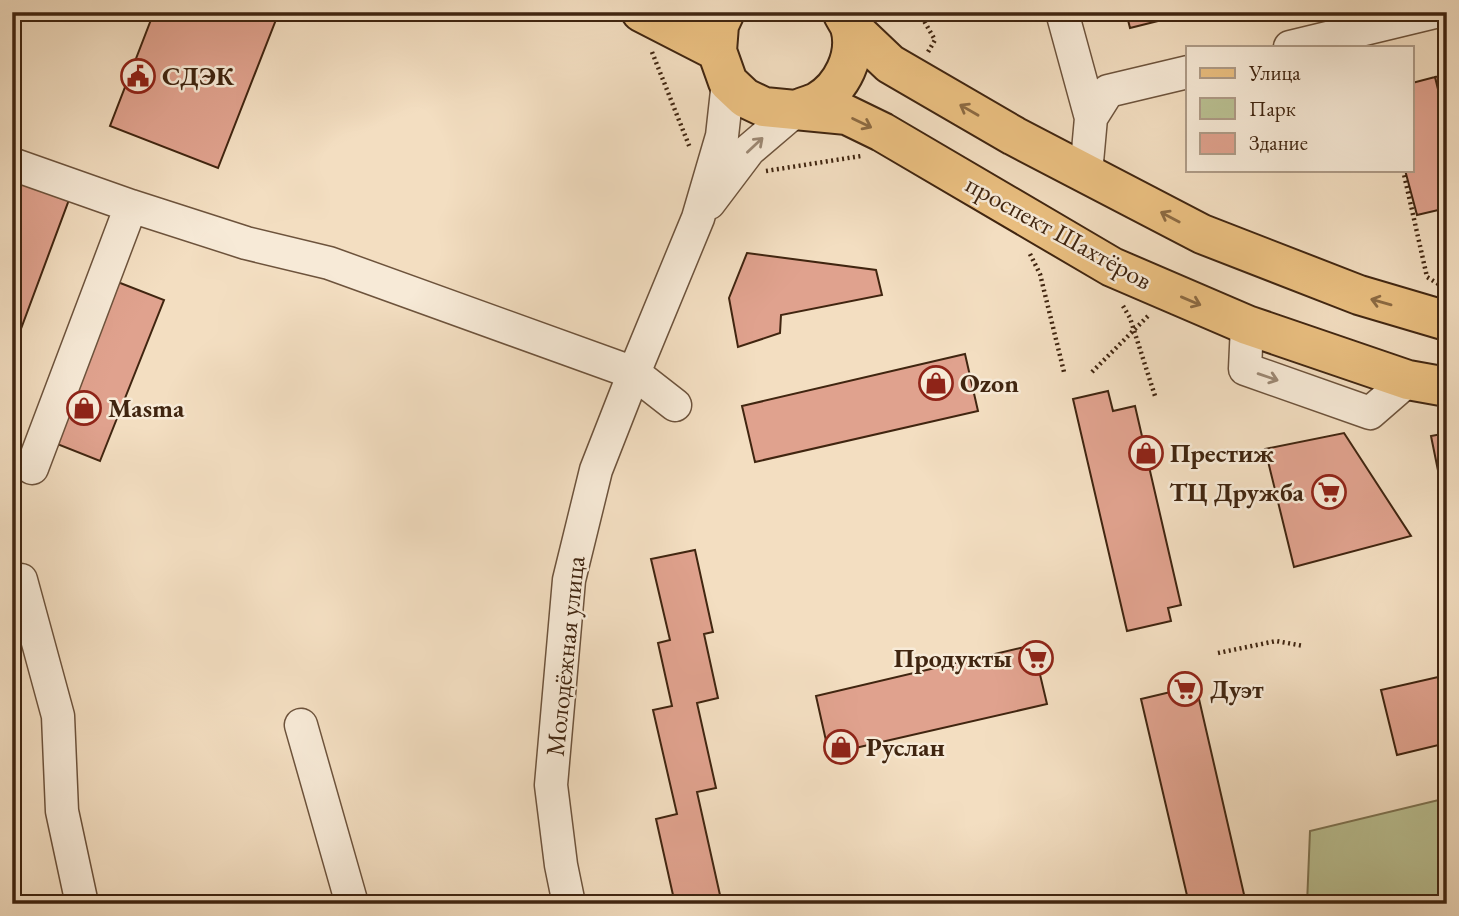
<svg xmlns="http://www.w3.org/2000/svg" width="1459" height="916" font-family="'EB Garamond',serif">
<rect width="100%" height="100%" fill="#f3dec1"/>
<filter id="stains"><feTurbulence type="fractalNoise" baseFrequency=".00286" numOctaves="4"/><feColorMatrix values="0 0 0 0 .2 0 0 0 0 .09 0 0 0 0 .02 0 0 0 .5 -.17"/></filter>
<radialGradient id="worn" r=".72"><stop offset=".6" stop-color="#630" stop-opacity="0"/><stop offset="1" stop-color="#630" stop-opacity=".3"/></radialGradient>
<path fill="#bac193" stroke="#7d7352" stroke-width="2" d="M1447,798V904H1307L1310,831Z"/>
<path fill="#e0a28e" stroke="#402510" stroke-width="2" d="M154,12H279L218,168L110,126Z
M1126,12H1194L1130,28Z
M1447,75V126L1435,77Z
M1435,77L1447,126V208L1417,215L1405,170H1412V83Z
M21,180L70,197L12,353V205Z
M747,253L876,270L882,295L781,315L780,333L738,347L729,298Z
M110,279L164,300L100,461L47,440Z
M965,354L978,411L755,462L742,406Z
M1108,391L1113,411L1135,406L1181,605L1168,608L1171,621L1127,631L1073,399Z
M1344,433L1411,536L1294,567L1265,449Z
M1447,433V504L1445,505L1431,436Z
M695,550L713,632L704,634L718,698L697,703L716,788L697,792L722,904H675L656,819L677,814L653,710L672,706L658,643L670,640L651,559Z
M1033,645L1047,704L829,754L816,696Z
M1447,675V743L1397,755L1381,690Z
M1196,686L1246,903L1243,904H1189L1141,699Z"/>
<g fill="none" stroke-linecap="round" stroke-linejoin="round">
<g stroke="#6d533c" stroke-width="35">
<path id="minor" d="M1062,12L1091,118
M1290,47L1435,12
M12,164L131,206L246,243L329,263L634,373L675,405
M1086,173L1091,118L1108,91L1188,72
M709,203L749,150L796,110
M1247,325L1245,369L1370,413L1408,380
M32,468L131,206
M21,580L58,716L62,811L82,904
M301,725L352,904
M569,904L561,865L551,785L569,580L596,470L634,373L698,218L722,136L728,82"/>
</g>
<g stroke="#402510" stroke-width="42">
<path id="major" d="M641,12L717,51
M725,12L719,25L717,51L728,82L745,98L764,107L847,115L882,132L1112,267L1247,325L1408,380L1447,387
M850,26L890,64L1014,136L1202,234L1359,295L1447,321
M796,110C803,107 810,105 817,102C842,88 858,55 850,27C848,22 844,17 842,12"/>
</g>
<path stroke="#402510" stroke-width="4.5" stroke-dasharray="2 3.5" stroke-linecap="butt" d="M919,12L935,40L928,52
M652,52L690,148
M1403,170L1427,277L1440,285
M766,171L861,156
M1030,254L1040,274L1064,372
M1123,306L1130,318L1156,399
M1092,372L1148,316
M1218,653L1276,641L1304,646"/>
<use href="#minor" stroke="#f7ead7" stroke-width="32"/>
<use href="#major" stroke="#eabf80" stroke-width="38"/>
</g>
<defs><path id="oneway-shaft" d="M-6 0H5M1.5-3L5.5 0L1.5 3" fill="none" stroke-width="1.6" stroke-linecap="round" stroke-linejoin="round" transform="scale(1.75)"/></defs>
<g stroke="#8c6a42">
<use href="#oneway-shaft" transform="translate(969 110) rotate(-150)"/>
<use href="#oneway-shaft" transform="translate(862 123) rotate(26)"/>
<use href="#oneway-shaft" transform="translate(1170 217) rotate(-152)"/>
<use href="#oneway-shaft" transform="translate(1191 301) rotate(23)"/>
<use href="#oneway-shaft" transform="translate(1381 302) rotate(-164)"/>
</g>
<g stroke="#9c8874">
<use href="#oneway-shaft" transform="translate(755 145) rotate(-43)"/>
<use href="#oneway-shaft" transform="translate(1268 377) rotate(19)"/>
</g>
<defs>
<g id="civic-ring" transform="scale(1.75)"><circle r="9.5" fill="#f7ead7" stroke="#8f2418" stroke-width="1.5"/><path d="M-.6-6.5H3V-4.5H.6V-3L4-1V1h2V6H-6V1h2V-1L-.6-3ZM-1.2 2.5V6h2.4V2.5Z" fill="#8f2418"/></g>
<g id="shop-ring" transform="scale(1.75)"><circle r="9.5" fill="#f7ead7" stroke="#8f2418" stroke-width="1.5"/><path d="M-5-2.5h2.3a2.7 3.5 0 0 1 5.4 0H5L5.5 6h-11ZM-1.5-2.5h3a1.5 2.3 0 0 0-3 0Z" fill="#8f2418"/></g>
<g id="supermarket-ring" transform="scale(1.75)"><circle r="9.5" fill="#f7ead7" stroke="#8f2418" stroke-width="1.5"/><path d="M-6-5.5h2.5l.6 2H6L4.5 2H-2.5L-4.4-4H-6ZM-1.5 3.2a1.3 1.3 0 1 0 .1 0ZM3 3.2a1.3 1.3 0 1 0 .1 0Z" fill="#8f2418"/></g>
</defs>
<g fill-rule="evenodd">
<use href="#civic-ring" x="138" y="76"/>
<use href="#shop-ring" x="936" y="383"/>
<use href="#shop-ring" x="84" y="408"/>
<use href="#shop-ring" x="1146" y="453"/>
<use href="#supermarket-ring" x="1329" y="492"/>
<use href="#supermarket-ring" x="1036" y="658"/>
<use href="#supermarket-ring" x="1185" y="689"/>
<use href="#shop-ring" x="841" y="747"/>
</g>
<g text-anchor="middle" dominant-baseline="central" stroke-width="5" stroke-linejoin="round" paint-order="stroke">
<g font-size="26" font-weight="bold" fill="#402510" stroke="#f7ead7" text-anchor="start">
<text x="162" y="76">СДЭК</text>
<text x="960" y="383">Ozon</text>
<text x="108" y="408">Masma</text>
<text x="1170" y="453">Престиж</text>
<text x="1304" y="492" text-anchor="end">ТЦ Дружба</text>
<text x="1012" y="658" text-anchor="end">Продукты</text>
<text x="1210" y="689">Дуэт</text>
<text x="866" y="747">Руслан</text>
</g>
<g font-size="26" fill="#402510" stroke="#f7ead7">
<text transform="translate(1059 232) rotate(29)">проспект Шахтёров</text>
<text transform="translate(565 656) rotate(-84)">Молодёжная улица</text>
</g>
</g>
<rect width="1459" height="916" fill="none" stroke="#f3dec1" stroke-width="42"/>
<rect x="14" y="14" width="1431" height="888" fill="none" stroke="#402510" stroke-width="3.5"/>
<rect x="21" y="21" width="1417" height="874" fill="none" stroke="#402510" stroke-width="2"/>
<rect x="1186" y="46" width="228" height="126" fill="#f7ead7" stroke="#ae9b87" stroke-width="2"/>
<rect x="1200" y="68" width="35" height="10" fill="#eabf80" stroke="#ae9b87" stroke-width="2"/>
<text x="1249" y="80" font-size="21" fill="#402510">Улица</text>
<rect x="1200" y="98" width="35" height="21" fill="#bac193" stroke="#ae9b87" stroke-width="2"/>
<text x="1249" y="116" font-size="21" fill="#402510">Парк</text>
<rect x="1200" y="133" width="35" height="21" fill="#e0a28e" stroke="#ae9b87" stroke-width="2"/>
<text x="1249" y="150" font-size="21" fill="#402510">Здание</text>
<rect width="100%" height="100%" filter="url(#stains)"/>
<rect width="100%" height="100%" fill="url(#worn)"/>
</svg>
